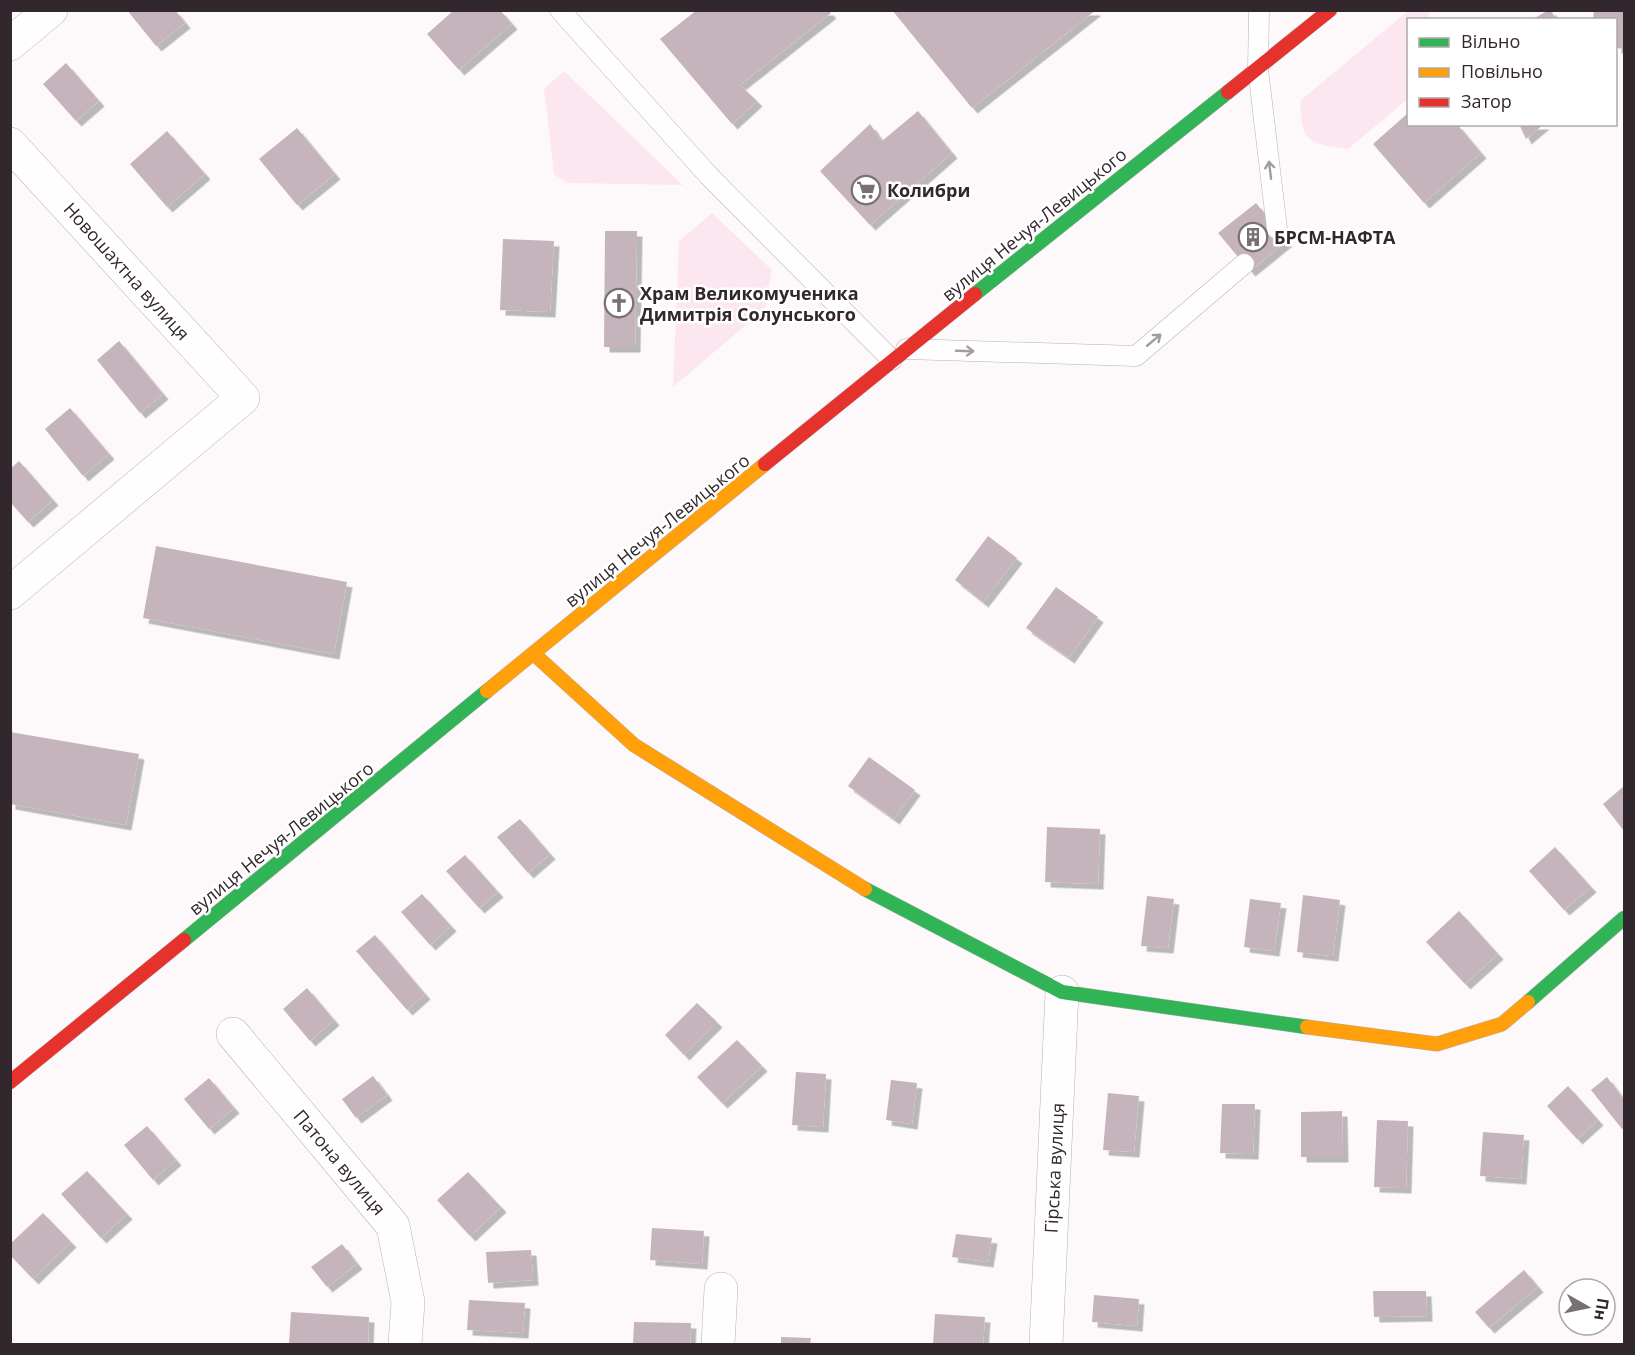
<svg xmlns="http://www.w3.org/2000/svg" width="1635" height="1355" font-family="'Open Sans',sans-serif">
<defs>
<filter id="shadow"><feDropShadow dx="5.5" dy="5.5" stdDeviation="0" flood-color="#0004"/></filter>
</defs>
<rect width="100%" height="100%" fill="#fdf9fb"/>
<path fill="#fce7f1" d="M1409,10L1428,11L1430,19L1408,20V99L1348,149C1310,144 1299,143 1301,100Z
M564,71L683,185L567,183L554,174L544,89Z
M712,213L772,270L765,309L673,387L679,241Z"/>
<path fill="#c6b4bd" filter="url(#shadow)" d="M127,10H175L185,23L156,46Z
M454,10H500L512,24L459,70L427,34Z
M697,10H828L831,13L740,85L757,101L732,124L660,39Z
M892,10H1096L972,108Z
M1551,10L1556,20H1531L1549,10Z
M1594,10H1624V49L1616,48V20H1593Z
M66,63L99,101L76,121L43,84Z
M918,111L952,153L870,225L820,171L870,124L882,141Z
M1408,113V124H1457L1481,153L1424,203L1373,144Z
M1519,124H1544L1526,139Z
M297,128L335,174L297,205L259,159Z
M167,131L205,174L167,207L130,164Z
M1256,203L1287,241L1250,271L1218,233Z
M605,231H637L635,347H604Z
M503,239L554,241L550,312L500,310Z
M119,341L163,394L140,413L97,360Z
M70,408L109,454L83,476L45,429Z
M19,461L53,500L28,522L10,502V469Z
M988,536L1017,558L983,602L955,580Z
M156,546L347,582L334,654L143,618Z
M1056,587L1098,617L1069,658L1026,628Z
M10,732L139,754L126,825L10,804Z
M869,757L915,790L894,819L848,786Z
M1624,786V831L1603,804Z
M520,819L550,854L528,873L497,837Z
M1047,827L1100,829L1098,884L1045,882Z
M1555,847L1591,887L1564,910L1529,871Z
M465,855L498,892L479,908L446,871Z
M422,894L451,926L430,945L401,912Z
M1303,895L1340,900L1333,956L1297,952Z
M1147,896L1174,899L1168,948L1141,946Z
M1250,899L1281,903L1274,951L1244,947Z
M1459,911L1498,954L1465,984L1426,942Z
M375,935L425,994L407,1010L356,951Z
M307,988L334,1020L310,1041L283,1009Z
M697,1003L717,1022L684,1055L665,1035Z
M737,1040L762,1066L722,1103L697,1077Z
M796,1072L826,1074L823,1127L792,1125Z
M373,1076L387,1095L356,1118L342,1099Z
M1607,1077L1624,1100V1127L1622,1129L1591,1090Z
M209,1078L234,1108L209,1129L184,1099Z
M891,1080L917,1083L912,1124L886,1120Z
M1568,1086L1598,1120L1577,1139L1547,1106Z
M1108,1093L1139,1096L1134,1152L1103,1150Z
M1222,1104H1255L1253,1154L1220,1153Z
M1342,1111L1343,1157H1301V1112Z
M1377,1120L1408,1121L1406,1188L1374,1187Z
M147,1126L176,1160L153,1180L124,1145Z
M1483,1132L1524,1135L1521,1179L1480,1176Z
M87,1171L127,1214L101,1238L61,1194Z
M468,1172L501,1207L470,1236L437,1200Z
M43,1213L71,1242L33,1279L10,1255V1244Z
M652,1228L704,1231L702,1264L650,1260Z
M956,1234L992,1238L988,1262L952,1257Z
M342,1244L357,1264L327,1287L311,1267Z
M531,1250L533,1280L488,1283L486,1252Z
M1524,1270L1538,1287L1489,1328L1475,1312Z
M1373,1291H1426L1427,1316L1374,1317Z
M1094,1295L1139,1299L1137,1326L1092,1322Z
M469,1300L525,1303L523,1333L467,1330Z
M291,1312L369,1317L368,1344H289Z
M935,1314L985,1317L983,1344H933Z
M634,1322L691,1323L690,1344H633Z
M781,1337L811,1338L810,1344H781Z"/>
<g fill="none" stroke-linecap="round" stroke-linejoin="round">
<g stroke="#b8b0b4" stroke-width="21">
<path id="lane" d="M560,10L709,176L892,360
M1259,10L1258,69L1277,229
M906,349L1136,356L1244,264"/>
</g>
<g stroke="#b8b0b4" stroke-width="34">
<path id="street" d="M10,44L51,10
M10,144L243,398L10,593
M233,1034L393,1226L408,1302L405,1344
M718,1344L721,1289
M1046,1344L1062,992"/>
</g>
<g stroke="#b8b0b4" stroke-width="15">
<path id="fast" d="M975,294L1228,92
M865,889L1062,992L1307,1027
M184,940L487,691
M1528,1002L1624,918"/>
</g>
<g stroke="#b8b0b4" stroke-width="15">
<path id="slow" d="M534,654L634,745L865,889
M487,691L765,464
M1307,1027L1437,1044L1502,1024L1528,1002"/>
</g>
<g stroke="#b8b0b4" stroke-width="15">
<path id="jam" d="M1228,92L1330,10
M765,464L975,294
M10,1082L184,940"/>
</g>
<use href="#lane" stroke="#fffefe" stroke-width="20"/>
<use href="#street" stroke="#fffefe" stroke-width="33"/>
<use href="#fast" stroke="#30b455" stroke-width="14"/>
<use href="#slow" stroke="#ff9f0a" stroke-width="14"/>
<use href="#jam" stroke="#e5322d" stroke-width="14"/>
</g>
<defs><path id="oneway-shaft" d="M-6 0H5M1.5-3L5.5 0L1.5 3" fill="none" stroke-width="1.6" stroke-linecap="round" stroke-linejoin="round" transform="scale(1.5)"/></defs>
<g stroke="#a39da0">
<use href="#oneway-shaft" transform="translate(1270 170) rotate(-97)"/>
<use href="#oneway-shaft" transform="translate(1154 340) rotate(-40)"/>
<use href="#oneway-shaft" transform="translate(965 351) rotate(2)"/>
</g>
<defs>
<g id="supermarket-ring" transform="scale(1.5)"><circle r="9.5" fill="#fff" stroke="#797074" stroke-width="1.5"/><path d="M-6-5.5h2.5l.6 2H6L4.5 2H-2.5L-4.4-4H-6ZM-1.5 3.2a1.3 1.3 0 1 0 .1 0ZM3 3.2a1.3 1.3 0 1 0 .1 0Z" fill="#797074"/></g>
<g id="building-ring" transform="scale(1.5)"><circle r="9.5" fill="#fff" stroke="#797074" stroke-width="1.5"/><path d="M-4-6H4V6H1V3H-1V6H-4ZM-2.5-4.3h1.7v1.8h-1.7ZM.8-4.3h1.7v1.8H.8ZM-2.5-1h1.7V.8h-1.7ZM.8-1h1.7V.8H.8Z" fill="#797074"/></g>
<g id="church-ring" transform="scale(1.5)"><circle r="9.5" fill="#fff" stroke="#797074" stroke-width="1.5"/><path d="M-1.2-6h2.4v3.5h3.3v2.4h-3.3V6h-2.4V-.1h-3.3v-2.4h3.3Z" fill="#797074"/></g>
</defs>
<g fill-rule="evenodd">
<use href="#supermarket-ring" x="866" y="190"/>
<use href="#building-ring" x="1253" y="237"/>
<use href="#church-ring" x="619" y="303"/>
</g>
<g text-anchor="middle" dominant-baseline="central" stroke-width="5" stroke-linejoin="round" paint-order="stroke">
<g font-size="18" font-weight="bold" fill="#32272c" stroke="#fff" text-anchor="start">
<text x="887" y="190">Колибри</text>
<text x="1274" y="237">БРСМ-НАФТА</text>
<text x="640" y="293">Храм Великомученика<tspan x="640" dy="21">Димитрія Солунського</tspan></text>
</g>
<g font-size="18" fill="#32272c" stroke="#fff">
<text transform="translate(1034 224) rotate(-39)">вулиця Нечуя-Левицького</text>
<text transform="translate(127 271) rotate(48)">Новошахтна вулиця</text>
<text transform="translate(657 530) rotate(-39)">вулиця Нечуя-Левицького</text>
<text transform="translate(281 838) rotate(-39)">вулиця Нечуя-Левицького</text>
<text transform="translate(340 1162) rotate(50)">Патона вулиця</text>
<text transform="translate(1054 1168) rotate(-87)">Гірська вулиця</text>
</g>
</g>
<rect width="1635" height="1355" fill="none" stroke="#32272c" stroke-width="24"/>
<rect x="1407" y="18" width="210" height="108" fill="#ffffff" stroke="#ada9ab" stroke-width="1.5"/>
<rect x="1419" y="38" width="30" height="9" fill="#30b455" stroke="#ada9ab" stroke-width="1.5"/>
<text x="1461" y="48" font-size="18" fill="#32272c">Вільно</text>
<rect x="1419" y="68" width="30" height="9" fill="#ff9f0a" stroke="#ada9ab" stroke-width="1.5"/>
<text x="1461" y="78" font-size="18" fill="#32272c">Повільно</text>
<rect x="1419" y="98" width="30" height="9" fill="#e5322d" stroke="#ada9ab" stroke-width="1.5"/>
<text x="1461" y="108" font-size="18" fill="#32272c">Затор</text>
<g transform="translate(1587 1307) rotate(99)"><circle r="28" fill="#ffffff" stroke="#ada9ab" stroke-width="1.5"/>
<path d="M0-4.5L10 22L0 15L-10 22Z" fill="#797074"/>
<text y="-9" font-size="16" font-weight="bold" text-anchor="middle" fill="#32272c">Пн</text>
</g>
</svg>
